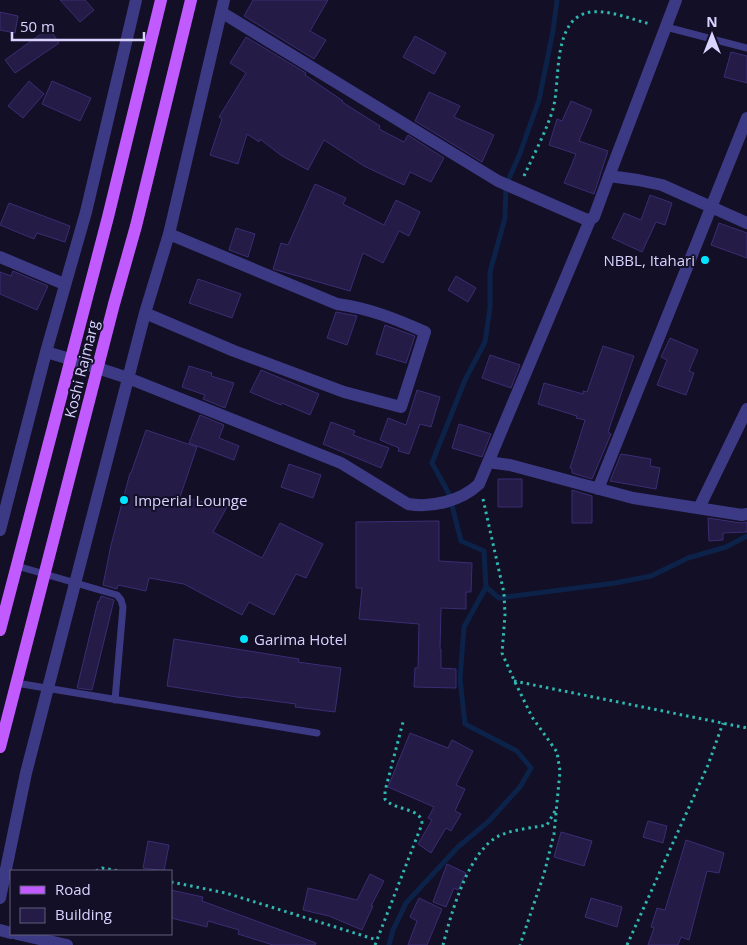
<svg xmlns="http://www.w3.org/2000/svg" width="747" height="945" font-family="'Open Sans',sans-serif">
<rect width="100%" height="100%" fill="#130f26"/>
<g fill="none" stroke-linecap="round" stroke-linejoin="round">
<path stroke="#0c2248" stroke-width="5" d="M486,587L499,598L615,583L651,576L688,558L726,547L747,536
M389,945L393,930L406,903L458,847L489,821L520,787L531,768L517,751L465,724L460,679L464,627L486,587L484,551L461,541L449,494L432,463L465,380L485,342L490,308V272L505,218L506,185L519,156L539,100L553,31L557,0"/>
</g>
<path fill="#241b47" stroke="#3b2d73" d="M60,0H85L94,10L80,22Z
M253,0H328L310,31L326,40L314,59L244,16Z
M0,12L18,16L15,33L0,30Z
M49,28L59,43L15,73L5,60Z
M415,36L446,53L434,74L403,57Z
M246,37L306,73L305,75L343,101L342,102L380,126L379,129L404,142L408,135L444,158L431,182L410,172L404,185L364,166L324,140L308,170L282,156L260,139L259,142L247,134L238,164L210,155L222,119L219,117L246,73L230,63Z
M731,52L747,56V83L724,77Z
M29,81L44,94L23,118L8,106Z
M52,81L91,98L80,121L42,104Z
M429,92L460,106L454,117L494,135L482,162L415,121Z
M571,101L592,110L579,141L608,151L594,194L564,183L576,154L549,145L557,119L562,121Z
M315,184L346,198L343,204L384,225L396,200L420,212L409,236L399,231L383,263L363,253L350,291L273,269L281,243L288,245Z
M650,195L672,203L665,225L656,222L642,252L612,238L624,213L641,220Z
M9,203L70,226L65,242L37,233L34,239L0,225Z
M719,223L747,233V258L711,245Z
M236,228L255,234L248,257L229,250Z
M13,271L48,286L37,310L0,294V272L11,276Z
M456,276L476,288L468,302L448,290Z
M198,279L241,294L232,318L189,303Z
M336,312L357,316L347,345L327,338Z
M385,325L415,336L406,363L376,354Z
M670,338L698,350L689,371L694,373L686,395L657,385L667,360L661,357Z
M603,346L634,356L608,432L611,434L592,479L572,473V469L570,468L585,420L576,418L577,416L538,404L544,383L583,394V391L587,392Z
M490,355L520,365L511,388L482,378Z
M189,366L212,373L211,376L234,383L225,408L203,399L205,395L182,387Z
M261,370L319,394L310,415L282,403L281,405L250,392Z
M417,390L440,397L431,427L420,424L409,454L398,451L399,448L380,440L388,418L406,425Z
M200,415L224,425L219,438L239,446L234,460L189,443Z
M331,422L355,431L353,435L389,448L381,468L323,444Z
M459,424L491,434L482,457L452,448Z
M146,430L197,447L180,497L227,507L213,532L262,558L280,523L323,544L306,578L296,574L274,615L249,602L242,615L184,584L149,578L146,591L118,585L117,589L103,585L111,545L130,473H131Z
M621,454L651,459L650,466L660,468L656,489L610,481Z
M289,464L321,475L313,498L281,487Z
M498,479H522V507H498Z
M572,490L592,496V523H572Z
M708,518L741,523L747,522V532L723,533V540L709,541Z
M439,521V561L472,563L471,592H466V609L441,608L440,649H441V668L456,669V688L414,687L415,668H418L419,624L359,619L362,588H356V522Z
M101,596L114,600L92,690L77,688L98,601L99,602Z
M174,639L299,659L298,662L341,668L335,712L295,707L296,704L243,697V698L167,686Z
M410,733L448,748L452,740L473,751L456,785L465,789L455,811L461,814L451,831L446,828L431,853L418,844L432,820L428,818L434,807L388,787Z
M648,821L667,826L663,843L643,837Z
M561,832L592,841L584,866L554,857Z
M686,840L724,853L719,873L707,871L689,940L681,937L678,945H648L654,928L651,927L657,908L665,910Z
M148,841L169,845L164,871L143,868Z
M447,864L466,873L458,890L454,888L446,907L433,902Z
M370,874L384,881L371,906H373L362,930L329,916L303,910L308,888L357,900Z
M171,890L203,897L202,901L316,943L315,945H273L238,934L239,930L208,921L207,927L171,918Z
M419,898L442,909L427,945H408L417,921L410,917Z
M591,898L622,907L617,927L585,917Z"/>
<g fill="none" stroke-linecap="round" stroke-linejoin="round">
<path stroke="#2fb8b0" stroke-width="3" stroke-dasharray="2.5 4" stroke-linecap="butt" d="M524,176C534,154 546,132 553,109C561,82 551,17 591,12C612,10 632,20 651,24
M483,499L504,593L505,615L502,653L514,680L532,717L557,752L560,771L554,834L544,874L520,945
M514,681L747,728
M96,871L102,868L119,871
M171,882L226,893L377,940
M375,945L422,824C422,807 394,811 385,799V791L403,722
M443,945C451,914 469,848 501,835C515,829 532,828 547,825L555,811
M627,945L708,765L723,723"/>
<path stroke="#3d3a85" stroke-width="7" d="M666,27L747,48
M17,566L117,595L121,600L123,607L115,700
M16,683L317,733"/>
<path stroke="#3d3a85" stroke-width="12" d="M221,12L498,181L585,219L590,220L594,217L609,176L638,180L662,185L747,223
M609,176L676,0
M0,257L64,284
M145,313L234,351L344,392L401,407L425,332C396,319 368,308 337,304L169,234
M46,352L70,359L128,378L341,463L408,504C432,508 461,501 479,484L590,220
M488,462L510,465L633,498L742,515L747,514
M598,489L747,118
M699,508L747,409
M0,530L46,352L86,212L136,0
M0,898L26,773L145,313L169,234L224,0
M0,930L11,933
M17,934L67,945"/>
<path stroke="#c25bff" stroke-width="12" d="M0,630L108,217L161,0
M0,747L114,304L136,226L191,0"/>
</g>
<g fill="#00e5ff" stroke="#130f26" stroke-width="2">
<circle cx="705" cy="260" r="5"/>
<circle cx="124" cy="500" r="5"/>
<circle cx="244" cy="639" r="5"/>
</g>
<g text-anchor="middle" dominant-baseline="central" stroke-width="4" stroke-linejoin="round" paint-order="stroke">
<g font-size="15" fill="#d9d4ff" stroke="#130f26" text-anchor="start">
<text x="695" y="260" text-anchor="end">NBBL, Itahari</text>
<text x="134" y="500">Imperial Lounge</text>
<text x="254" y="639">Garima Hotel</text>
</g>
<g font-size="15" fill="#d9d4ff" stroke="#130f26">
<text transform="translate(81 369) rotate(-76)">Koshi Rajmarg</text>
</g>
</g>
<rect x="10" y="870" width="162" height="65" fill="#130f26" stroke="#625e7d"/>
<rect x="20" y="886" width="25" height="8" fill="#c25bff" stroke="#625e7d"/>
<text x="55" y="895" font-size="15" fill="#d9d4ff">Road</text>
<rect x="20" y="908" width="25" height="15" fill="#241b47" stroke="#625e7d"/>
<text x="55" y="920" font-size="15" fill="#d9d4ff">Building</text>
<g transform="translate(712 35)" stroke="#130f26" stroke-width="4" paint-order="stroke">
<path d="M0-4L9 19L0 12L-9 19Z" fill="#d9d4ff"/>
<text y="-8" font-size="14" font-weight="bold" text-anchor="middle" fill="#d9d4ff">N</text>
</g>
<path d="M12 32v8h132v-8" fill="none" stroke="#d9d4ff" stroke-width="2.5"/>
<text x="20" y="32" font-size="15" fill="#d9d4ff" stroke="#130f26" stroke-width="4" paint-order="stroke">50 m</text>
</svg>
